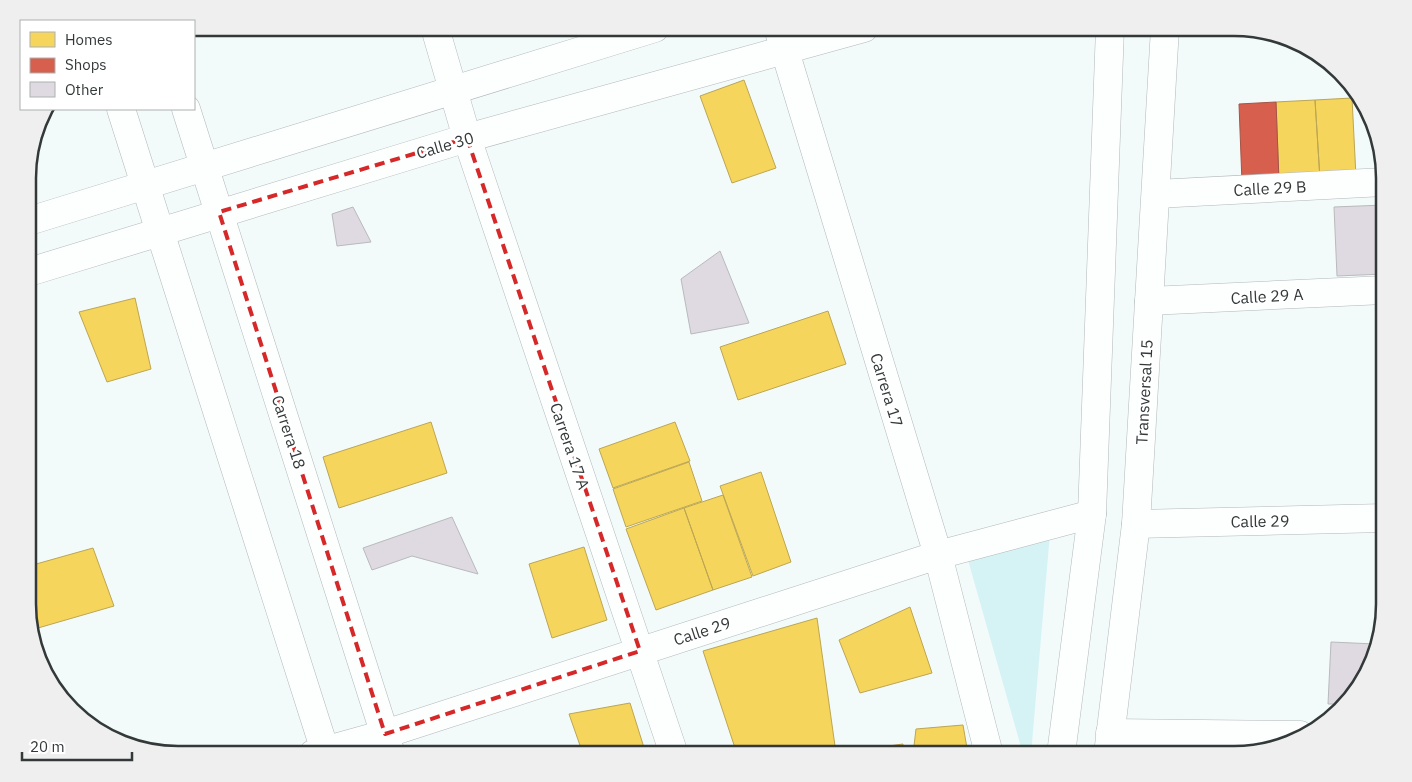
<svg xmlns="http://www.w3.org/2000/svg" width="1412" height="782" font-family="'IBM Plex Sans',sans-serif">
<rect width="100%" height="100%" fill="#f2fafa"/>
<path fill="#d5f3f4" d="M1050,533L1031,754H1023L968,560Z"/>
<path fill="#f6d55c" stroke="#bca652" d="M744,80L776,168L732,183L700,96Z
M1352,98L1356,177L1320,179L1315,100Z
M1315,100L1320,179L1279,181L1276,102Z
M135,298L151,369L107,382L79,312Z
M828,311L846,364L738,400L720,347Z
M431,422L447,473L339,508L323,457Z
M675,422L690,461L613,488L599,449Z
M689,462L702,501L626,527L613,489Z
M761,472L791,562L753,576L720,486Z
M723,495L752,577L713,590L684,508Z
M684,508L713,590L656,610L626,529Z
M584,547L607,620L552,638L529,564Z
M93,548L114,606L38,628L29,601V566Z
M910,607L932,673L860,693L839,640Z
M817,618L835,746L834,754H737L703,651Z
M630,703L646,754H583L569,714Z
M963,725L968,754H913L916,729Z
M903,744V754H852V751Z"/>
<path fill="#d6604d" stroke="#a55447" d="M1276,102L1279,181L1242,183L1239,104Z"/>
<path fill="#dfdae1" stroke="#b8babb" d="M1384,205V274L1337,276L1334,207Z
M353,207L371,242L337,246L332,214Z
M720,251L749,323L691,334L681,279Z
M452,517L478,574L412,556L372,570L363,548Z
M1331,642L1375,644L1364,679L1341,704H1328Z"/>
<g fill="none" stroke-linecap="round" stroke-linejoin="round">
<g stroke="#b2b8b9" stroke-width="29">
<path id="street" d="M435,28L467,138L674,754
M778,28L938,555L989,754
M121,109L326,754
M186,109L391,754
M1156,194L1384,182
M1149,301L1384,290
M1136,524L1384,518
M1110,733L1300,735
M313,754L385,734L938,555L1092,514"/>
</g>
<g stroke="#b2b8b9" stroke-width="29">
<path id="secondary" d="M29,221L655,28
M29,272L467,138L864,28
M1061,754L1092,514L1110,28
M1108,754L1136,524L1165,28"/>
</g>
<use href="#street" stroke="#fdfefe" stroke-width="28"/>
<use href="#secondary" stroke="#fdfefe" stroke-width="28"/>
</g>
<path fill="none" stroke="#d62828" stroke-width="4" stroke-dasharray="10 6" stroke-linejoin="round" d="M467,138L640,651L385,734L219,212Z"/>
<g text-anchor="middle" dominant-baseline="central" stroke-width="5" stroke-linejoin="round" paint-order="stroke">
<g font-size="16" fill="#333939" stroke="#fff">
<text transform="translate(445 145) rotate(-16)">Calle 30</text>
<text transform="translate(1270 188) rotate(-3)">Calle 29 B</text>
<text transform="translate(1267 296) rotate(-3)">Calle 29 A</text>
<text transform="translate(887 390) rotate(73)">Carrera 17</text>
<text transform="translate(1144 392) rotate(-87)">Transversal 15</text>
<text transform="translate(289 432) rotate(72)">Carrera 18</text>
<text transform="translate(570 446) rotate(71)">Carrera 17 A</text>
<text transform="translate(1260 521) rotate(-1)">Calle 29</text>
<text transform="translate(702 631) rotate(-18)">Calle 29</text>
</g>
</g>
<path d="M0 0H1412V782H0ZM178 36H1234A142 142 0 0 1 1376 178V604A142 142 0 0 1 1234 746H178A142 142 0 0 1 36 604V178A142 142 0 0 1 178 36Z" fill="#efefef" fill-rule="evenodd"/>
<path fill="none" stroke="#333939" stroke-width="2.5" d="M178 36H1234A142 142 0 0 1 1376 178V604A142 142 0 0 1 1234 746H178A142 142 0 0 1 36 604V178A142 142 0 0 1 178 36Z"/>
<rect x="20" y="20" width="175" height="90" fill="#ffffff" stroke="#adb0b0"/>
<rect x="30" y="32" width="25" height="15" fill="#f6d55c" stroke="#adb0b0"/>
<text x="65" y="45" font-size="15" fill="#333939">Homes</text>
<rect x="30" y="58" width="25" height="15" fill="#d6604d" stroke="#adb0b0"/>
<text x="65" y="70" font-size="15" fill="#333939">Shops</text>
<rect x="30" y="82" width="25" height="15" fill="#dfdae1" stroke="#adb0b0"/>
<text x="65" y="95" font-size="15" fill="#333939">Other</text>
<path d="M22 752v8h110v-8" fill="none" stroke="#333939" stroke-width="2.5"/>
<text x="30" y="752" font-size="15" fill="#333939" stroke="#ffffff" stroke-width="4" paint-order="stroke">20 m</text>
</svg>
